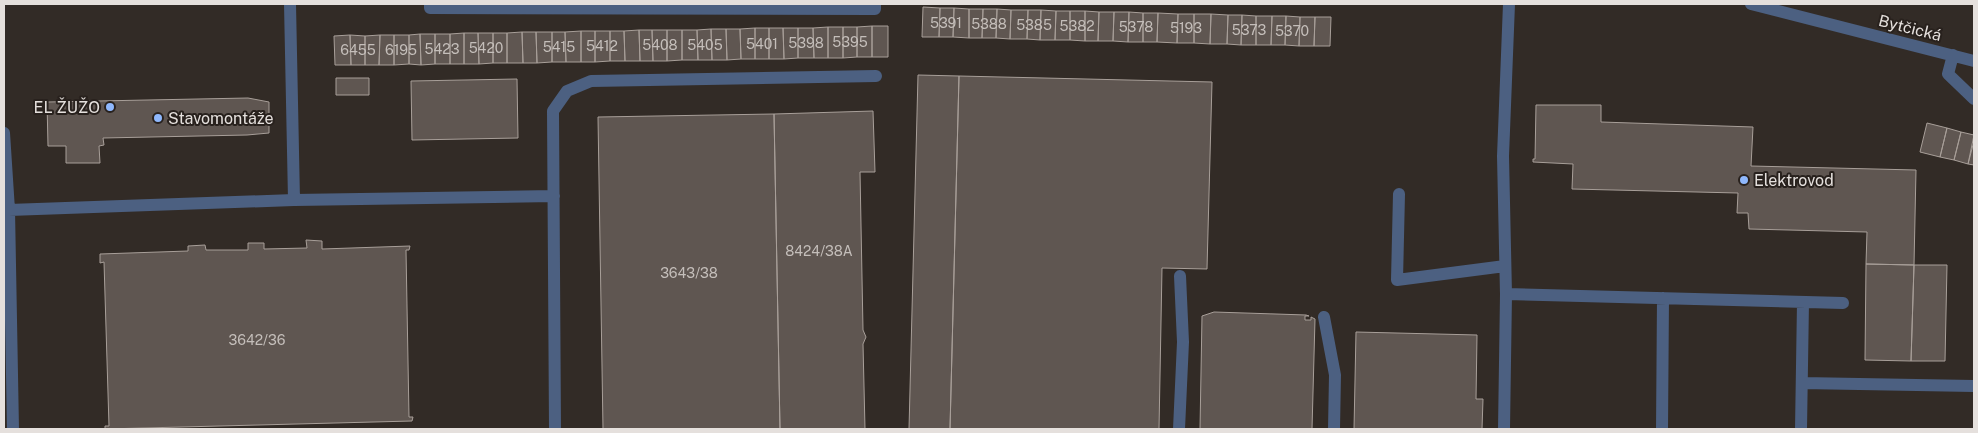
<svg xmlns="http://www.w3.org/2000/svg" width="1978" height="433" font-family="'Public Sans',sans-serif">
<rect width="100%" height="100%" fill="#322b26"/>
<path fill="#5f5651" stroke="#a89f99" d="M923,7L940,8L939,37H922Z
M940,8H954L953,37H939Z
M954,8L969,9V38L953,37Z
M969,9H983L982,38H969Z
M983,9H997L996,38H982Z
M997,9L1011,10L1010,39L996,38Z
M1011,10H1028L1027,39H1010Z
M1028,10H1041L1040,40L1027,39Z
M1041,10L1056,11L1055,40H1040Z
M1056,11H1070V40H1055Z
M1070,11H1085V41L1070,40Z
M1085,11L1099,12L1098,41H1085Z
M1099,12H1114L1113,41H1098Z
M1114,12H1129L1128,42L1113,41Z
M1129,12L1143,13V42H1128Z
M1143,13H1158L1157,42H1143Z
M1158,13L1178,14L1177,43L1157,42Z
M1178,14H1194V43H1177Z
M1194,14H1211L1210,44L1194,43Z
M1211,14L1228,15L1227,44H1210Z
M1228,15H1242L1241,45L1227,44Z
M1242,15L1256,16V45H1241Z
M1256,16H1272L1271,45H1256Z
M1272,16H1286L1285,45H1271Z
M1286,16L1300,17L1299,46L1285,45Z
M1300,17H1315L1314,46H1299Z
M1315,17H1331L1330,46H1314Z
M872,26H888V57H872Z
M872,26V57H857V27Z
M828,27V58H814L813,28Z
M828,27H843V58H828Z
M843,27H857V57L843,58Z
M755,28H769V59H755Z
M755,28V59H741L740,29Z
M769,28H783L784,59H769Z
M783,28H798V58L784,59Z
M798,28H813L814,58H798Z
M711,29L712,60H698L697,30Z
M711,29H726L727,60H712Z
M726,29H740L741,59L727,60Z
M639,30H652L653,61H640Z
M639,30L640,61H625L624,31Z
M652,30H667V61H653Z
M667,30H682V60L667,61Z
M682,30H697L698,60H682Z
M581,31V62H566L565,32Z
M581,31H595V62H581Z
M595,31H610V61L595,62Z
M610,31H624L625,61H610Z
M522,32H536L537,63H523Z
M522,32L523,63H507V33Z
M536,32H552V62L537,63Z
M552,32H565L566,62H552Z
M464,33V64H450V34Z
M464,33H478L479,64H464Z
M478,33H493V63L479,64Z
M493,33H507V63H493Z
M420,34H435V64L421,65Z
M420,34L421,65L409,64V35Z
M435,34H450V64H435Z
M350,35L351,65H335L334,36Z
M350,35L365,36V65H351Z
M380,35H394V65H379Z
M380,35L379,65H365V36Z
M394,35H409V64L394,65Z
M918,75L959,76L950,429H909Z
M959,76L1212,82L1207,269L1162,268L1159,429H950Z
M336,78H369V95H336Z
M517,79L518,138L412,140L411,81Z
M248,98L269,102V133L247,135L103,138L104,145L99,146L100,163H66V146H48L47,102Z
M1536,105H1601V122L1753,127L1751,166L1916,170L1914,265L1866,264L1867,232L1749,229L1748,213H1737L1738,193L1572,189L1573,164L1533,162V159H1535Z
M873,111L875,172H860L863,330L866,337L863,344L865,429H780L774,114Z
M774,114L780,429H603L598,117Z
M1927,123L1947,128L1940,157L1920,152Z
M1947,128L1961,132L1954,160L1940,157Z
M1961,132L1974,135L1968,164L1954,160Z
M1974,141V165L1968,164Z
M306,240L322,241V249L410,246L409,250H406L409,417H413L412,421L105,429V426H109L104,262L100,263V254L188,251V246L205,245L206,250H248V243H264V249L307,248Z
M1866,264L1914,265L1911,361L1865,360Z
M1914,265H1947L1945,361H1911Z
M1214,312L1306,315L1309,316H1305V320H1311V317L1315,319L1312,429H1200L1202,316Z
M1356,332L1477,335L1476,399H1483L1482,429H1354Z"/>
<g fill="none" stroke-linecap="round" stroke-linejoin="round">
<path stroke="#4c6081" stroke-width="12" d="M290,4L294,200
M430,4V8L875,9V4
M1751,4L1974,61
M1953,55L1948,74L1974,99
M4,133L9,210L13,429
M1399,194L1397,280L1505,266
M9,210L294,200L554,196
M1506,294L1843,303
M1324,317L1335,375L1334,429
M1802,383L1974,386
M555,429L553,111L567,91L591,81L876,76
M1179,429L1183,342L1180,276
M1504,429L1506,294L1503,156L1509,4
M1662,429L1663,298
M1801,429L1803,302"/>
</g>
<g fill="#8fb8fd" stroke="#28211d" stroke-width="2">
<circle cx="110" cy="107" r="5"/>
<circle cx="158" cy="118" r="5"/>
<circle cx="1744" cy="180" r="5"/>
</g>
<g text-anchor="middle" dominant-baseline="central" stroke-width="4" stroke-linejoin="round" paint-order="stroke">
<g font-size="14" fill="#c4beba">
<text x="946" y="23">5391</text>
<text x="989" y="24">5388</text>
<text x="1034" y="25">5385</text>
<text x="1077" y="26">5382</text>
<text x="1136" y="27">5378</text>
<text x="1186" y="28">5193</text>
<text x="1249" y="30">5373</text>
<text x="1292" y="31">5370</text>
<text x="850" y="42">5395</text>
<text x="806" y="43">5398</text>
<text x="762" y="44">5401</text>
<text x="660" y="45">5408</text>
<text x="705" y="45">5405</text>
<text x="602" y="46">5412</text>
<text x="559" y="47">5415</text>
<text x="486" y="48">5420</text>
<text x="442" y="49">5423</text>
<text x="358" y="50">6455</text>
<text x="401" y="50">6195</text>
<text x="819" y="251">8424/38A</text>
<text x="689" y="273">3643/38</text>
<text x="257" y="340">3642/36</text>
</g>
<g font-size="16" fill="#e5e0dd" stroke="#28211d">
<text transform="translate(1910 28) rotate(14)">Bytčická</text>
</g>
<g font-size="16" fill="#e5e0dd" stroke="#28211d" text-anchor="start">
<text x="100" y="107" text-anchor="end">EL ŽUŽO</text>
<text x="168" y="118">Stavomontáže</text>
<text x="1754" y="180">Elektrovod</text>
</g>
</g>
<rect width="1978" height="433" fill="none" stroke="#e5e0dd" stroke-width="10"/>
</svg>
